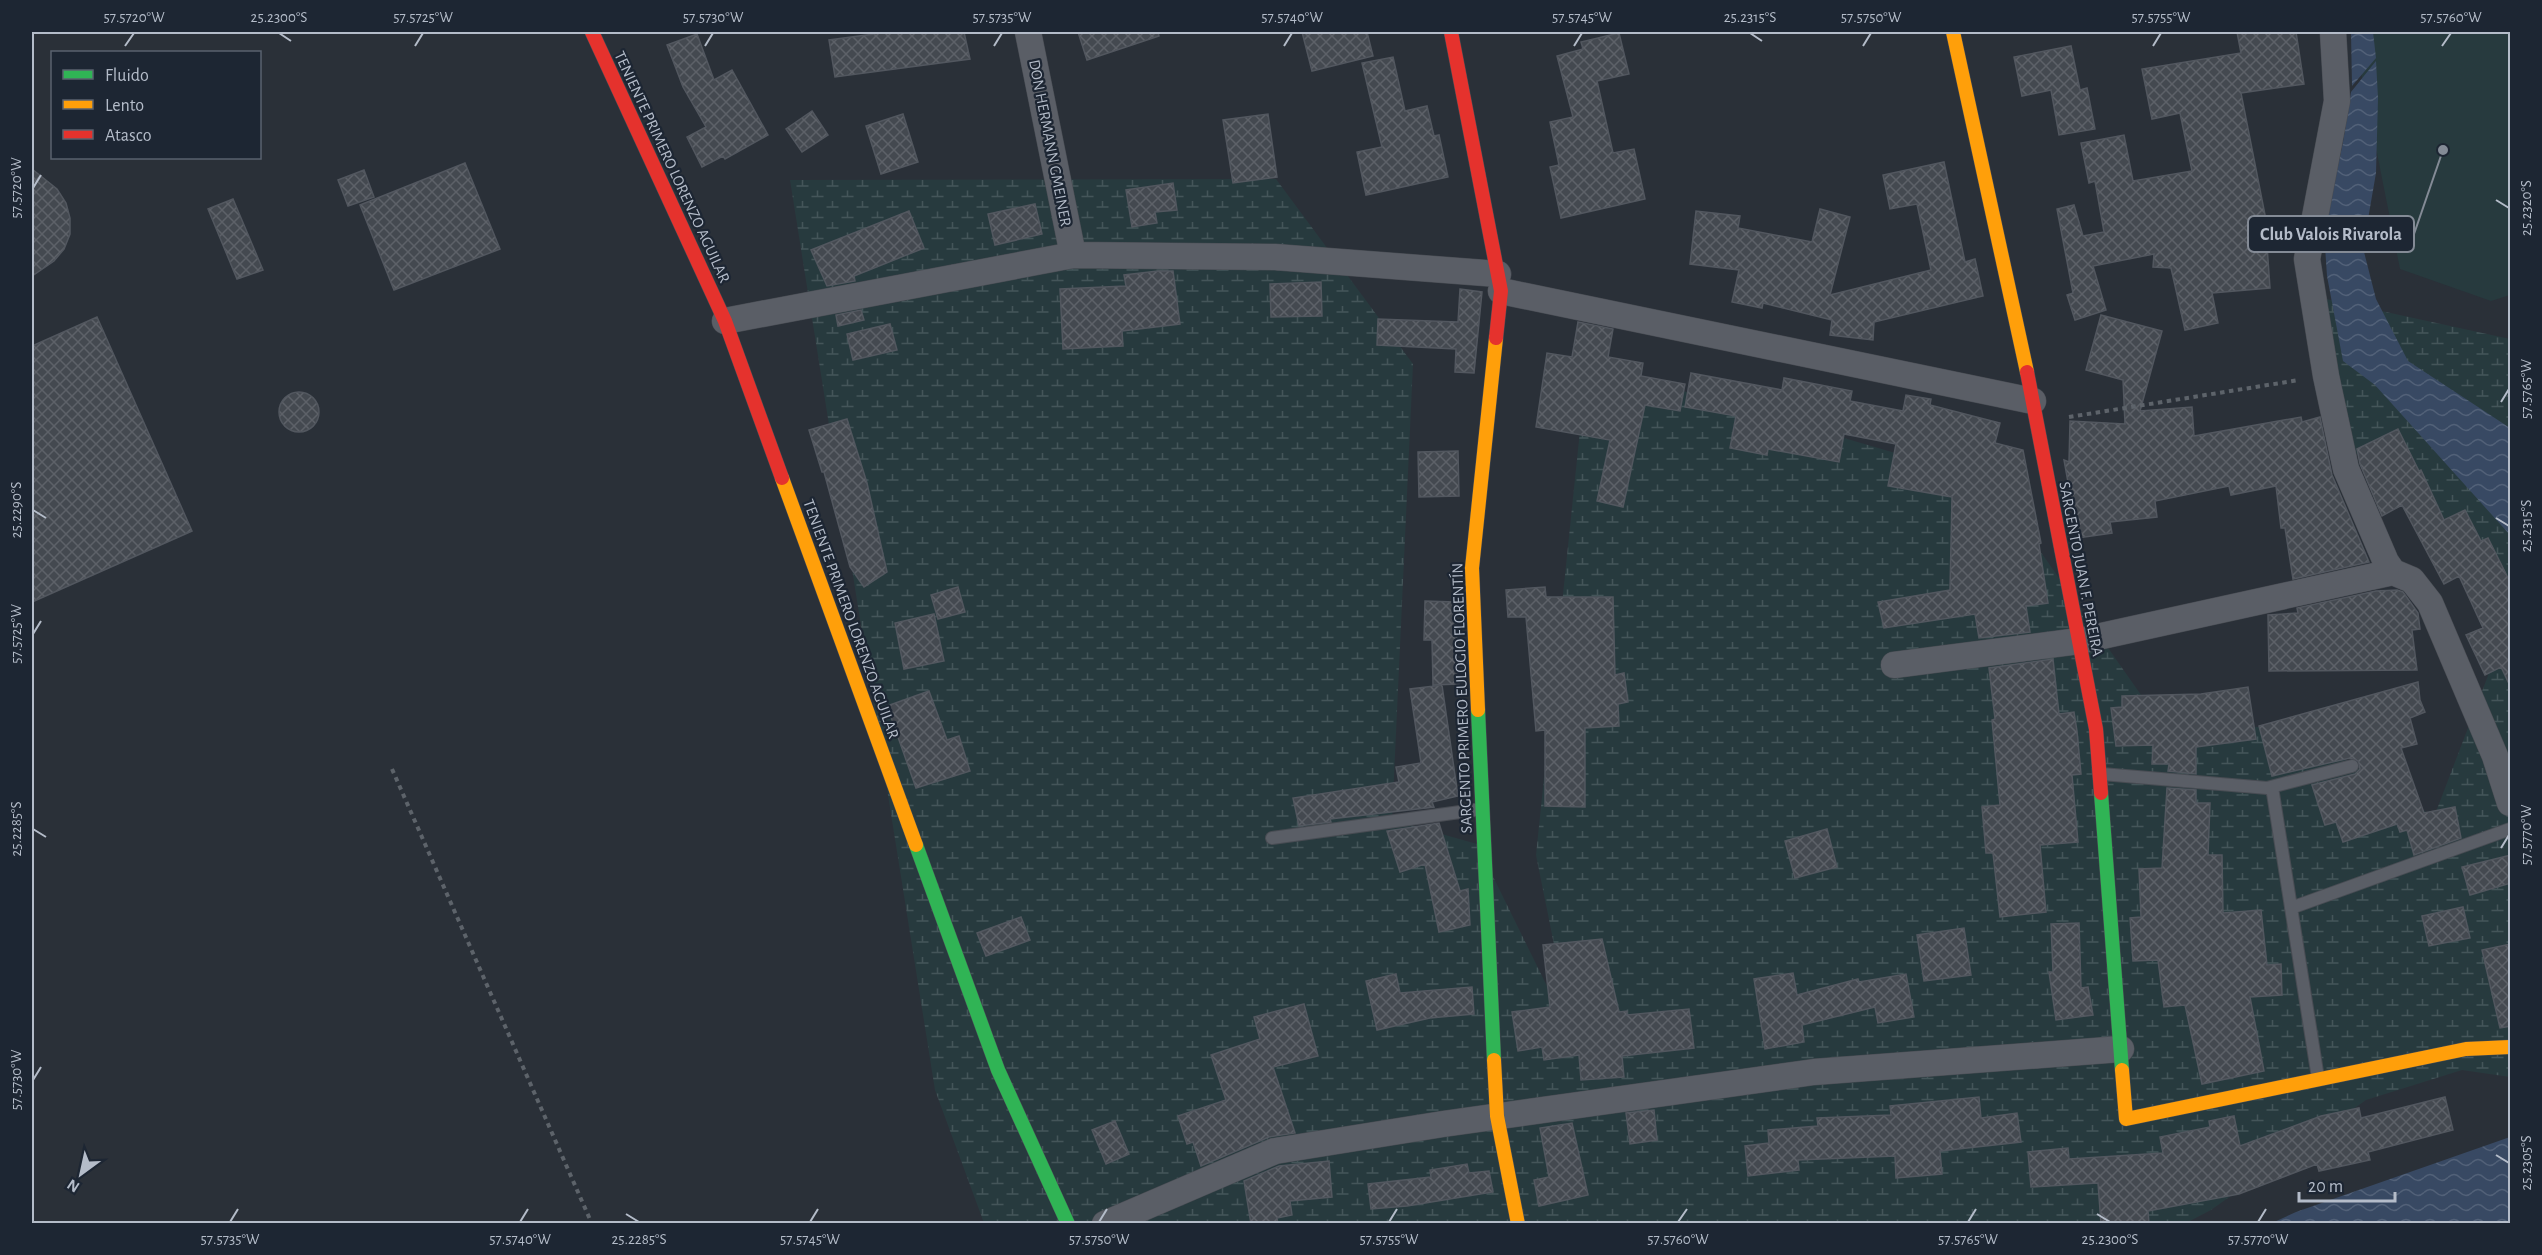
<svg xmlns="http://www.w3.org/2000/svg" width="2542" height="1255" font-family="'Alegreya Sans',sans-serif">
<defs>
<pattern id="wetland-marsh" width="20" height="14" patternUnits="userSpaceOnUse" patternTransform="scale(1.5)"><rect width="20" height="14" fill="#273a3e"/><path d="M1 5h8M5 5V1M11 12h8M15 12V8" fill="none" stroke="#445559"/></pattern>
<pattern id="water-waves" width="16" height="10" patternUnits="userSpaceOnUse" patternTransform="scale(1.5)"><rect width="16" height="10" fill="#384963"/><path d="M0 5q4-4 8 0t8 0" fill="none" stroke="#526178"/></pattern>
<pattern id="building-cross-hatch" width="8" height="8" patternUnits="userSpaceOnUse" patternTransform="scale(1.5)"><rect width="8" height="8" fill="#444950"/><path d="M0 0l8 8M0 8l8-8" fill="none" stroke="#5d6168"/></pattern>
</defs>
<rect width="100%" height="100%" fill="#2a3038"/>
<path fill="url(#wetland-marsh)" d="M1276,179L1413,364L1392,820L1477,844L1573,1039L1536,855L1587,363L1991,481L2160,722L2298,729L2434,817L2510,618V1077L2462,1070L2366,1100L2211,1210L2186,1223H984L935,1090L790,180Z
M2317,297L2510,339V610L2348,445Z"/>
<path fill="#273a3e" d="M2353,32H2510V295L2491,301L2400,269Z"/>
<path fill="url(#water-waves)" d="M2351,32H2373L2376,58L2352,86Z
M2376,61L2378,98L2376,173L2363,248L2376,299L2408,361L2510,428V535L2375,385L2343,361L2327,276L2324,231L2343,142L2351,92Z
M2510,1137V1223H2272L2296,1212Z"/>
<path fill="url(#building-cross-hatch)" stroke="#52575f" stroke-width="1.5" d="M874,32H964L970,59L835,77L829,40L874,34Z
M1078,32H1158L1159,36L1087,60Z
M1302,32H1367L1373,56L1312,71Z
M2237,32H2296L2304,84L2241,93L2268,230L2266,231L2270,288L2212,293L2218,323L2185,330L2171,268L2153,267L2154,254L2093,266L2106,310L2075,320L2067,295L2073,293L2057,209L2074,205L2083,236L2104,232L2095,181L2089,183L2081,143L2124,135L2133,181L2192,171L2180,113L2152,119L2142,69L2241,53Z
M1619,33L1629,74L1597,81L1613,153L1634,149L1645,199L1561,218L1550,167L1559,165L1550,122L1573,117L1557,56L1583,49L1581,42Z
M697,34L714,80L732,70L768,135L725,159L723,156L702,167L687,137L706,127L683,87L667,45Z
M2071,46L2080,90L2087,88L2095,129L2059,135L2051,90L2022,96L2014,57Z
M1393,57L1405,111L1427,106L1434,136L1439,135L1448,177L1366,195L1357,152L1382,147L1362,63Z
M812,111L828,135L802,152L786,129Z
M903,114L918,162L881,174L866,126Z
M1268,114L1277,177L1233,183L1223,120Z
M1944,162L1965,262L1975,259L1983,296L1874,322L1873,340L1830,335L1832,320L1763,303L1762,308L1732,302L1739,270L1690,264L1696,211L1740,216L1738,228L1812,242L1820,209L1850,217L1830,295L1931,270L1917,204L1890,209L1883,175Z
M465,163L500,249L394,290L360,205Z
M32,169L57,189L66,203L70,218V234L64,249L54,261L32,276Z
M364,170L374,197L348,206L338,180Z
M1173,183L1177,210L1155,212L1157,223L1132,227L1126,190Z
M233,199L263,270L237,279L208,209Z
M1035,204L1042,234L995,245L988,214Z
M909,211L924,248L854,276L855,281L827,286L811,250Z
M1158,271H1173L1180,324L1122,331L1123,346L1063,349L1060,289L1126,286L1124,275Z
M1321,282L1322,316L1271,317L1270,284Z
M1460,289L1482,292L1474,373L1455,372L1456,349L1377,345L1378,319L1458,322Z
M861,310L864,320L838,326L836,315Z
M2101,315L2162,331L2140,411L2192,407L2194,436L2301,417L2302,422L2320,417L2332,475L2369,562L2293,579L2285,528H2281L2276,486L2231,495L2229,486L2155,501L2157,517L2110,522L2112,533L2078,538L2064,460L2069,462L2070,421L2125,424L2123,380L2086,370Z
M97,317L192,531L32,602V346Z
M1578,322L1613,329L1608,357L1643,363L1641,376L1685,384L1680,411L1645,405L1623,507L1597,501L1610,440L1536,427L1547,353L1572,357Z
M890,324L897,350L853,360L847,334Z
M1691,373L1782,390L1784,378L1852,391L1850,401L1903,411L1906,395L1931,399L1930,405L2000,423L1995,443L2023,450L2041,543L2039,544L2048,603L2026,606L2030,632L1979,638L1975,614L1884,628L1878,602L1950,590L1952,497L1888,486L1896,444L1844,434L1839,462L1768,449L1767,455L1730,448L1736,416L1685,407Z
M279 412a20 20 0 1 1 40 0a20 20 0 1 1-40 0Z
M847,419L867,483L887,572L864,587L850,567L824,472H822L809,430Z
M2398,429L2419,471L2421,470L2444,520L2465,510L2481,541L2488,538L2511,584V688L2501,667L2485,675L2466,635L2483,628L2459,576L2444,584L2402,505L2382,516L2360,464L2357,449Z
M1458,451L1459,496L1419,497L1418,452Z
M958,587L965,612L938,619L931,595Z
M1545,587L1546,597H1613L1615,675L1624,673L1628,702L1618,704L1619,726L1585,728V807L1545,806V730L1536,731L1526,617H1508L1506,590Z
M2397,590L2403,592L2418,613L2420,629L2412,630L2417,670L2269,671L2268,615L2298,613L2297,608L2376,591Z
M1425,601L1455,602L1459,684L1433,685L1432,640H1424Z
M934,614L944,661L904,669L895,623Z
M2053,659L2059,714L2074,712L2077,731L2081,774L2072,775L2078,842L2040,845L2046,912L2000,917L1993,853H1986L1982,807L2000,805L1992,720L1995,719L1989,668Z
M2418,682L2420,700L2425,712L2410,718L2417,744L2401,748L2424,813L2455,807L2461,838L2414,855L2407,830L2400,832L2397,824L2343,842L2336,822L2325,825L2312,785L2355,774L2360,769L2358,761L2350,758L2272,776L2259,726Z
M1442,685L1458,796L1432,802L1434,807L1330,819L1331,822L1299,826L1293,798L1399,782L1396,767L1421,763L1410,689Z
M2248,687L2256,739L2196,747V774L2168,771L2169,764H2152L2153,745L2116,746L2111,708L2122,707V696L2201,694Z
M929,691L947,740L959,736L970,771L916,788L887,706Z
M2167,788L2196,790V803H2210L2208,855H2222L2223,913L2261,910L2267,965L2281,964L2282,995L2250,997L2264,1071L2202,1084L2185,1005L2164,1007L2158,960L2133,961L2130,918L2141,917L2139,869L2162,868Z
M1439,823L1460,891L1468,889L1470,925L1439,932L1425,864L1400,872L1387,831Z
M1827,829L1837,867L1795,878L1785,841Z
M2511,855V883L2470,895L2462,867Z
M2463,907L2470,938L2429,946L2422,916Z
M1021,917L1030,940L986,956L977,933Z
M2079,923L2081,988L2088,987L2093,1015L2056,1020L2049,972H2053L2051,924Z
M1964,928L1971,975L1924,981L1917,935Z
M1602,939L1619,1012L1627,1011V1015L1689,1009L1694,1048L1622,1056L1624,1077L1581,1080L1579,1055L1544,1060L1542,1047L1518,1051L1512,1012L1550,1007L1543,945Z
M2511,944V1026L2500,1028L2482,950Z
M1793,973L1797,995L1858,979L1859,982L1906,974L1914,1017L1878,1023L1875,1007L1802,1025L1804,1042L1765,1049L1754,979Z
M1396,974L1400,993L1472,987L1474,1014L1430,1018L1377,1030L1366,981Z
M1304,1004L1318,1056L1273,1067L1295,1133L1269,1137L1201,1166L1193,1142L1187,1144L1178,1116L1226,1100L1211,1055L1260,1039L1254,1017Z
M1979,1097L1981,1118L2017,1113L2021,1142L1940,1151L1942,1174L1896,1178L1895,1156L1798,1160L1799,1170L1748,1176L1745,1146L1769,1143L1768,1130L1818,1126L1817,1118L1891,1115L1890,1106Z
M2445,1097L2453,1130L2368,1152L2370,1160L2319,1171L2317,1164L2239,1194L2148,1211L2149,1224H2101L2098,1183L2031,1187L2028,1152L2068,1148L2069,1159L2163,1153L2160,1137L2210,1127L2209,1121L2234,1116L2240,1146L2321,1116L2359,1108L2361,1118Z
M1654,1110L1657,1140L1630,1144L1626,1113Z
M1115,1121L1129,1154L1106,1164L1092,1130Z
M1572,1123L1588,1195L1539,1206L1534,1180L1549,1177L1540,1128Z
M1329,1161L1332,1197L1290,1201L1292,1215L1277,1218L1278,1224H1251L1244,1181L1279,1166Z
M1467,1164L1469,1173L1489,1171L1493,1192L1407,1206L1371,1209L1368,1184L1431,1177L1430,1170Z"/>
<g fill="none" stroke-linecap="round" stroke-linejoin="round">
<g stroke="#484c53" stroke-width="14">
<path id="lane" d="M2102,774L2267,788L2352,766
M2272,787L2318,1078
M1272,838L1482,809
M2291,908L2510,829"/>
</g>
<g stroke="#484c53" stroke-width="27">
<path id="street" d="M1028,32L1073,255
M2333,32L2337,101L2307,259L2326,376L2346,469L2386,562L2393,572L2412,580L2430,603L2495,756L2510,803
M1501,291L2033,401
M725,321L1073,255L1275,257L1498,274
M1894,665L2079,641L2393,572
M1105,1224L1275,1151L1443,1124L1814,1072L2121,1049"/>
</g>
<g stroke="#484c53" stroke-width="15">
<path id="fast" d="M1478,710L1494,1060
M2101,793L2122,1070
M916,845L998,1070L1068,1224"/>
</g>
<g stroke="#484c53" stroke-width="15">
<path id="slow" d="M1953,32L2027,372
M782,478L916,845
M1478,710L1472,568L1496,338
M1494,1060L1497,1116L1518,1224
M2122,1070L2126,1119L2466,1049L2510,1047"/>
</g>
<g stroke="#484c53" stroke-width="15">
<path id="jam" d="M592,32L725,321L782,478
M1451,32L1501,291L1496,338
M2027,372L2096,729L2101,793"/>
</g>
<path stroke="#5d636a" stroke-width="4" stroke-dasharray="4.5 4.5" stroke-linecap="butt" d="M2069,417L2299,380
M392,769L592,1224"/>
<use href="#lane" stroke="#5a5e66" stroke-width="12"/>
<use href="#street" stroke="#5a5e66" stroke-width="26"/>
<use href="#fast" stroke="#30b455" stroke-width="14"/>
<use href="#slow" stroke="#ff9f0a" stroke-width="14"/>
<use href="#jam" stroke="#e5322d" stroke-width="14"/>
</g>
<path fill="none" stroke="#b4bcc9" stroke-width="2" d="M279,33L291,41M1750,33L1762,41M125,46L134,33M415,46L423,33M705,46L713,33M994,46L1002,33M1284,46L1292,33M1574,46L1582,33M1863,46L1871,33M2153,46L2161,33M2442,46L2451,33M33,188L41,175M2496,200L2509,208M2501,402L2509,389M33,510L46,518M2496,518L2509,526M33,634L41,621M33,829L46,837M2501,848L2509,835M33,1080L41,1067M2496,1155L2509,1163M626,1214L639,1222M2097,1214L2110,1222M230,1222L238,1209M520,1222L528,1209M810,1222L818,1209M1099,1222L1107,1209M1389,1222L1397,1209M1678,1222L1687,1209M1968,1222L1976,1209M2258,1222L2266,1209"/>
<g text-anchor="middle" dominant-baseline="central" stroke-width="4.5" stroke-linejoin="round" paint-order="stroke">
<g font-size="16" fill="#b4bcc9" stroke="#1d2633">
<text transform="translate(1050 143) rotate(79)">DON HERMANN GMEINER</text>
<text transform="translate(672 167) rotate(65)">TENIENTE PRIMERO LORENZO AGUILAR</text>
<text transform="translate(2081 569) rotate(79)">SARGENTO JUAN F. PEREIRA</text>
<text transform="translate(851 619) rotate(70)">TENIENTE PRIMERO LORENZO AGUILAR</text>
<text transform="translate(1462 698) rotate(-92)">SARGENTO PRIMERO EULOGIO FLORENTÍN</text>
</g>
</g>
<path fill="none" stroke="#848b96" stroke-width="2" d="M2443 150L2414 234"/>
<circle fill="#848b96" stroke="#1d2633" stroke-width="2" cx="2443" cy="150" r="6"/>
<rect fill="#1d2633" stroke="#848b96" stroke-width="2" x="2248" y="216" width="166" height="36" rx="6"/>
<g font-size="18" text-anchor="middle" font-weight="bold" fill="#b4bcc9">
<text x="2331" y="240">Club Valois Rivarola</text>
</g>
<rect width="2542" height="1255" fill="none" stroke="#1d2633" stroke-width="66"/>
<rect x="51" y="51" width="210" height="108" fill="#1d2633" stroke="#59626f" stroke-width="1.5"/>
<rect x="63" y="70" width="30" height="9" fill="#30b455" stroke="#59626f" stroke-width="1.5"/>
<text x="105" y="81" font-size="18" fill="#b4bcc9">Fluido</text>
<rect x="63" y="100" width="30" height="9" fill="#ff9f0a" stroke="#59626f" stroke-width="1.5"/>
<text x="105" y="111" font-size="18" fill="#b4bcc9">Lento</text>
<rect x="63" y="130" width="30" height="9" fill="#e5322d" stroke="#59626f" stroke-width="1.5"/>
<text x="105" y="141" font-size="18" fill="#b4bcc9">Atasco</text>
<g transform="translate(81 1174) rotate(213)" stroke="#1d2633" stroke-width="4.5" paint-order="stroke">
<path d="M0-4.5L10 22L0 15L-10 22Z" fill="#b4bcc9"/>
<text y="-9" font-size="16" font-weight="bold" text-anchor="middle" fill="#b4bcc9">N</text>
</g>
<path d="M2299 1192v9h96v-9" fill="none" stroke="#b4bcc9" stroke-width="3"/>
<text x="2308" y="1192" font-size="18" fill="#b4bcc9" stroke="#1d2633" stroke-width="4.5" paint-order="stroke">20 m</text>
<rect x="33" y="33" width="2476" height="1189" fill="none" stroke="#b4bcc9" stroke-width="2"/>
<g font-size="15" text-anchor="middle" fill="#b4bcc9">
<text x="134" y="22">57.5720°W</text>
<text x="279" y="22">25.2300°S</text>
<text x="423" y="22">57.5725°W</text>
<text x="713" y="22">57.5730°W</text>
<text x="1002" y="22">57.5735°W</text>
<text x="1292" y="22">57.5740°W</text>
<text x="1582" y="22">57.5745°W</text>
<text x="1750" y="22">25.2315°S</text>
<text x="1871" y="22">57.5750°W</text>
<text x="2161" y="22">57.5755°W</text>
<text x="2451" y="22">57.5760°W</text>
<text transform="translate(16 188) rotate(-90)" y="5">57.5720°W</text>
<text transform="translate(2526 208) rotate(-90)" y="5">25.2320°S</text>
<text transform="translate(2526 389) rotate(-90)" y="5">57.5765°W</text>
<text transform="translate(16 510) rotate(-90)" y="5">25.2290°S</text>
<text transform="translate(2526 526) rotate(-90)" y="5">25.2315°S</text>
<text transform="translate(16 634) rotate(-90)" y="5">57.5725°W</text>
<text transform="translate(16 829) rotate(-90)" y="5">25.2285°S</text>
<text transform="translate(2526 835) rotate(-90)" y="5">57.5770°W</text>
<text transform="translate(16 1080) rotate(-90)" y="5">57.5730°W</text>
<text transform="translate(2526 1163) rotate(-90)" y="5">25.2305°S</text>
<text x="230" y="1244">57.5735°W</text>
<text x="520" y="1244">57.5740°W</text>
<text x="639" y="1244">25.2285°S</text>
<text x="810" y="1244">57.5745°W</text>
<text x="1099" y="1244">57.5750°W</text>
<text x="1389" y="1244">57.5755°W</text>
<text x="1678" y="1244">57.5760°W</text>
<text x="1968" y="1244">57.5765°W</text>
<text x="2110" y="1244">25.2300°S</text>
<text x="2258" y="1244">57.5770°W</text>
</g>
</svg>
